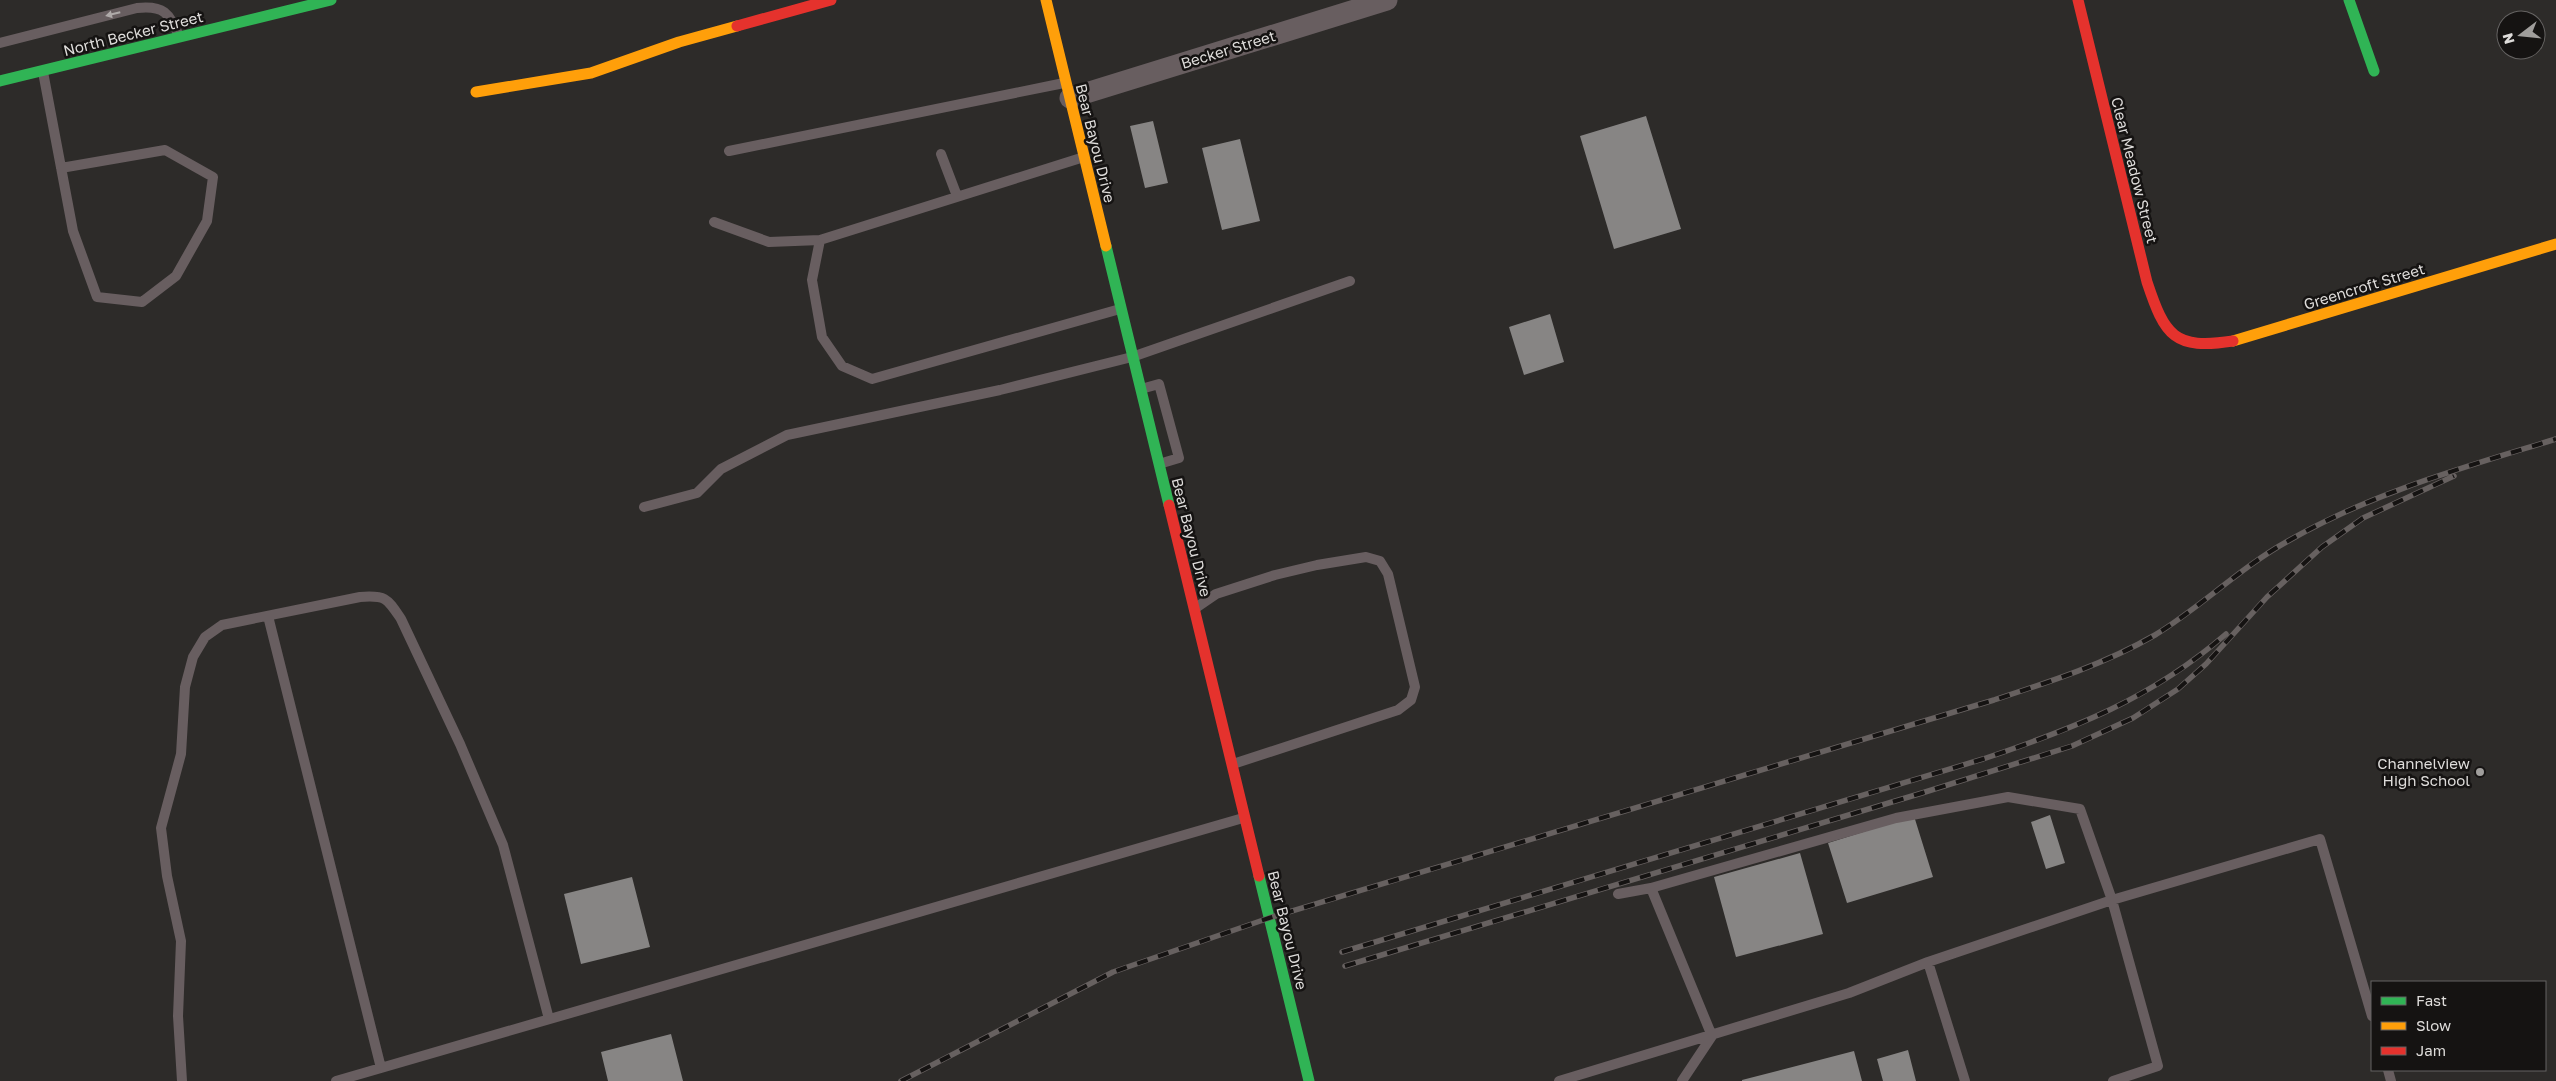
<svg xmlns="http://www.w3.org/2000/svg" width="2556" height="1081" font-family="'Golos Text',sans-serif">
<rect width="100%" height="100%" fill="#2d2b29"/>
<path fill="#878584" d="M1646,116L1681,229L1614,249L1580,136Z
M1153,121L1168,183L1145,188L1130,126Z
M1240,139L1260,221L1222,230L1202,148Z
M1550,314L1564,362L1524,375L1509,327Z
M2050,815L2065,863L2046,869L2031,822Z
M1914,816L1933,877L1847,903L1828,843Z
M1800,853L1823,934L1736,957L1714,877Z
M632,877L650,947L581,964L564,894Z
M671,1034L683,1081H608L601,1052Z
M1908,1050L1916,1081H1883L1877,1059Z
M1854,1051L1862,1081H1742V1080Z"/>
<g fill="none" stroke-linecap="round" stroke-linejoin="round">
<path stroke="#685e60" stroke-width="10" d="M0,43L137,8C164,5 169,13 179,36
M43,72L73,231L97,297L142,302L176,276L207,221L213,177L165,150L61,168
M729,151L1064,83
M941,154L957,196
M714,222L769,242L820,240L1084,157
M820,240L812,280L822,337L842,366L872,379L1120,309
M1141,389L1159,384L1179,458L1159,464
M644,507L697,493L721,469L787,435L1000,390L1132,357L1350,281
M1197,607L1216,594L1275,575L1317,565L1366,557L1380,561L1388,574L1415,687L1411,700L1398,710L1233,764
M268,616L381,1068
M1651,888L1896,818L2008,797L2080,809L2112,900L2158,1066L2113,1081
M1618,894L1651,888L1712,1036L1682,1081
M1928,962L1965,1081
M2388,1070L2391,1081
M182,1081L178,1016L181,941L167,876L161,828L181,754L185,687L193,657L205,637L222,625L360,597C386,595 387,598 401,619L460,744L503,845L549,1019
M336,1081L1243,818
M1559,1081L1849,993L1928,962L2112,900L2320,839L2372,1016"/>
<path stroke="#685e60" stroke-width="21" d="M1070,98L1387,0"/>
<path stroke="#30b455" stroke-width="11" d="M2349,0L2374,71
M0,81L331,0
M1106,246L1169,505
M1259,876L1309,1081"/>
<path stroke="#ff9f0a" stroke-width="11" d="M1046,0L1106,246
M476,92L591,73L679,42L737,26
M2233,341L2556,244"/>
<path stroke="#e5322d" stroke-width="11" d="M2078,0L2147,282C2165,336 2174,350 2233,341
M737,26L831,0
M1169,505L1259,876"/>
<g stroke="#676160" stroke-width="5.5">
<path id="rail" d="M1342,952L1983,759C2075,728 2151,699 2226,634
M1345,966L1922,793L2072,746L2133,718L2178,689L2206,664L2267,597L2322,547L2363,518L2454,476
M901,1081L1113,972L1269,918L1994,700C2049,682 2105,664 2155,635C2201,607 2241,567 2288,541C2374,492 2462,468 2556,439"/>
</g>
<use href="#rail" stroke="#151312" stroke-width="4" stroke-dasharray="11" stroke-linecap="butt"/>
</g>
<defs><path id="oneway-solid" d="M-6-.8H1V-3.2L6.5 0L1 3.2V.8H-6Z" transform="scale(1.25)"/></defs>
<use fill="#afaaa9" href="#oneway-solid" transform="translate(113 14) rotate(166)"/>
<circle fill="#a09e9c" stroke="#151312" stroke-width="2" cx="2480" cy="772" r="5"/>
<g text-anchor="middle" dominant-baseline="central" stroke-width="5" stroke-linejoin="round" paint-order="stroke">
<g font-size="15" fill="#dedcda" stroke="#151312">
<text transform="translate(133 33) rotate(-14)">North Becker Street</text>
<text transform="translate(1228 49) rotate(-17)">Becker Street</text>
<text transform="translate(1096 143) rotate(76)">Bear Bayou Drive</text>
<text transform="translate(2135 170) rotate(76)">Clear Meadow Street</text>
<text transform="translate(2364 286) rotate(-17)">Greencroft Street</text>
<text transform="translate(1192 537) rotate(76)">Bear Bayou Drive</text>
<text transform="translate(1288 930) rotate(76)">Bear Bayou Drive</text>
</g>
<g font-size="15" fill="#dedcda" stroke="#151312" text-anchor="end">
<text x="2470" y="763">Channelview<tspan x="2470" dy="17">High School</tspan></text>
</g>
</g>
<rect x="2371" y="981" width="175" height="90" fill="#151312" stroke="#656362"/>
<rect x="2381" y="997" width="25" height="8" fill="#30b455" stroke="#656362"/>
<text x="2416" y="1006" font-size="15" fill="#dedcda">Fast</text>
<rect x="2381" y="1022" width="25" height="8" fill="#ff9f0a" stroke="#656362"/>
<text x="2416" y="1031" font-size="15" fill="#dedcda">Slow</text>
<rect x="2381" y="1047" width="25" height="8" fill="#e5322d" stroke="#656362"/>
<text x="2416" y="1056" font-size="15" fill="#dedcda">Jam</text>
<g transform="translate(2521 35) rotate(254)"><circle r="24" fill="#151312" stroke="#656362"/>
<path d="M0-4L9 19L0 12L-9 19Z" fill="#a09e9c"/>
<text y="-8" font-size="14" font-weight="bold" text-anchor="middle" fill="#dedcda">N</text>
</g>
</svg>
